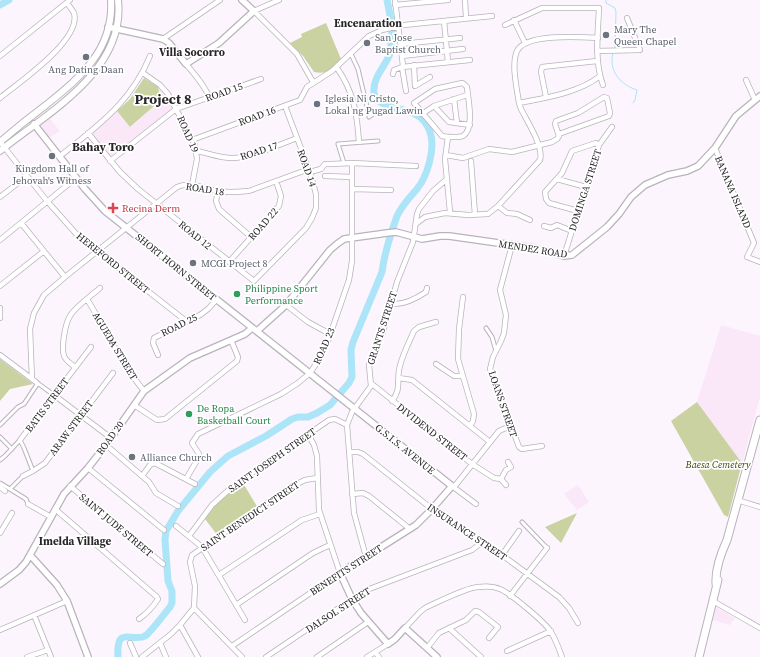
<svg xmlns="http://www.w3.org/2000/svg" width="760" height="657" font-family="'Source Serif 4',serif">
<rect width="100%" height="100%" fill="#fcf5fe"/>
<path fill="#fae7f8" d="M158,87L173,108L109,157L91,135L117,111L131,127L161,100Z
M50,119L60,131L49,138L40,126Z
M721,325L760,336V397L742,463L697,402Z
M578,485L589,502L577,510L564,494Z
M716,607L735,618L730,625L713,620Z"/>
<path fill="#cad2a2" d="M326,23L341,59C332,68 329,75 314,72L303,56L290,43L302,37L301,34Z
M144,78L158,87L161,100L130,127L117,111L130,99Z
M0,359L33,384L10,389L0,401Z
M697,402L742,463L728,517L724,515L671,421Z
M243,483L258,508L218,536L205,519L218,502Z
M577,513L561,543L545,527Z"/>
<g fill="none" stroke-linecap="round" stroke-linejoin="round">
<path stroke="#ace4f8" stroke-width="1" d="M606,0V3L615,8L616,12L615,48
M613,53C608,71 621,85 637,90L635,100L633,103"/>
<path stroke="#ace4f8" stroke-width="7" d="M0,5L9,0
M118,657C116,624 132,643 145,636C151,632 164,614 170,607L172,603V591L168,581L165,540L166,531L178,511L210,472L228,456L266,436L292,419L298,417H308L317,413L330,405L349,383L352,377L351,350L353,342L382,272C384,255 391,233 397,216C402,205 409,198 417,189C427,177 436,148 430,132C428,125 422,117 415,114C405,108 376,108 374,93C372,77 387,65 391,51C393,46 391,50 391,45C391,41 392,37 392,33C392,23 389,10 387,0"/>
<g stroke="#b9b3bb" stroke-width="5">
<path id="pedestrian" d="M351,54L358,69L368,111H371L372,115L369,117
M344,163L338,144L378,141
M486,328L492,337L496,351
M36,382L54,395
M0,425L18,407L24,404L38,383
M0,437L12,449
M0,460L5,456L20,440L24,448L33,471
M0,483L26,499L28,504
M10,489L23,476
M522,522L547,548"/>
</g>
<g stroke="#b9b3bb" stroke-width="6">
<path id="minor" d="M279,0L254,11L297,54L313,82
M395,0L403,66
M465,0L466,18
M395,5L448,0
M514,20L525,43
M444,21L448,62
M505,25L542,8H599C598,33 594,61 603,85
M163,39L220,0
M401,44L460,38
M597,51L640,50L627,18
M0,56L70,0
M402,56L463,49
M186,64C195,75 204,84 209,97
M414,65L415,86L430,77
M402,67L406,91
M337,68C354,92 357,114 359,142
M143,73L160,85L168,94L195,145L197,159L192,185
M393,74L394,70L402,67L470,60
M746,80L755,100
M462,83L464,84L467,87C468,99 475,129 463,136C461,137 457,137 454,137C450,137 446,137 442,136L414,103L435,89Z
M546,97L541,72L542,67L597,61
M0,98C18,83 82,40 74,13C72,9 69,6 67,3
M454,99L457,123
M519,103C544,98 579,93 600,76
M434,106L467,95
M422,114L434,106L449,122L470,125
M88,133L120,172L138,189L254,281L306,228L312,218L316,208V194L310,172L285,106
M448,137L445,159L450,212
M192,140L300,100L307,87L332,71L369,36L382,30L404,25L492,16
M0,142L47,201L79,237L186,321
M715,148L754,243L747,257L760,262
M197,151C208,153 222,159 234,158C253,157 278,145 297,138
M446,155L463,158L489,149L512,152L552,142L557,139L559,136L555,124L556,121L578,113L604,97L607,98L610,113L609,116L559,134
M59,157C97,126 131,103 150,56
M110,161L176,109L261,79
M471,161L475,215
M310,172L321,169L325,164H331L352,163L416,166
M325,176L352,177
M557,179L586,187
M352,189L391,190
M218,191L216,201L219,209L251,237
M0,197L27,176
M498,206L507,213L517,214L530,220
M578,211L549,203L546,199L545,192L562,173L572,151L596,143L599,145
M21,223L65,277
M417,223L425,217L445,213L468,215L488,214L498,206L540,160C544,147 527,121 521,109L519,103C517,89 511,64 517,51C526,33 580,37 598,38
M544,226L551,228L557,225L572,231
M0,240L76,178
M512,245L500,290L506,315L504,333L501,341L493,357L490,369L519,447L522,449L542,446
M564,256L599,145L612,127
M229,262L279,206L281,196L276,181
M0,286L44,251
M463,297L459,329L458,359L474,414L473,421L470,426
M87,299C106,330 121,363 144,391
M392,304C403,305 417,298 426,292L427,288
M286,305L308,322L330,334
M0,308V318
M0,355L36,382
M158,355L153,343L154,338L200,315L208,309L217,299
M436,364L454,376H463
M75,367C71,364 66,361 64,356C61,348 65,324 70,316C75,307 91,296 100,288
M399,378L412,380L490,442
M32,379L30,329L34,313L44,295L65,277L177,187C189,181 204,188 217,191C228,193 238,192 249,191L309,169
M372,384L472,464L494,478L501,479
M54,395L111,438
M392,401C401,390 397,382 399,370C401,358 409,342 414,331L419,327L436,322
M134,405L157,420L165,419L237,361L238,357L231,340
M20,440L91,347
M106,445L149,482L156,493L178,506
M349,452H358L363,454L432,509L481,543L502,555L559,597L569,608L578,623
M88,468L164,530
M23,476L33,471L45,463L113,373
M142,476L150,465L155,463L195,484
M186,479L199,457V454L192,443L198,434L281,394L298,383L310,373L320,358L328,341L349,280L352,261V163
M506,485L501,479L506,470L511,467L508,462
M70,486L163,564
M452,486L476,504
M0,487L5,491
M454,487L499,431L510,426
M352,494L363,493L369,496L410,529
M737,500L760,507
M28,504L51,517
M55,509L157,597L158,599C153,607 146,614 139,619
M176,526L202,547L245,620
M0,533L12,513
M189,536L212,505L233,486L329,420L335,419L347,425
M502,555L519,531
M366,557L354,513L347,425L352,412L371,386L369,365L383,332L397,282L413,242L417,214L419,209L433,191L447,179
M219,575L302,520L320,514
M510,596L547,548
M713,601L760,628
M236,605L313,553L330,545
M194,608L242,657
M34,615L51,657
M180,625L198,657
M405,628L420,612L425,608C438,602 465,588 478,587C485,586 493,586 500,589C510,593 546,623 551,632C556,640 559,649 562,657
M449,628L481,657
M0,630L67,601
M130,643L136,657
M160,643L166,657
M232,646L340,573L319,510L317,456L314,445L308,434
M427,648L439,633L466,620L475,611L479,612L498,627L489,638
M507,651L551,631
M375,652L379,657
M27,657L48,650
M142,657L171,634L180,625L194,608L195,586L190,562L192,555L195,553L287,489L305,480L317,478
M266,657L364,591L472,550L481,543
M317,657L368,622
M367,657L388,644"/>
</g>
<g stroke="#b9b3bb" stroke-width="8">
<path id="tertiary" d="M108,27L163,39L169,43L186,64L219,43L254,11L242,0
M34,124L85,189L105,211L452,486L432,509L416,525L340,573L352,599L361,613L388,644L395,639L405,628L437,657
M257,331L286,305L330,250L337,244L344,239L387,233L396,232L422,239L440,236H449L534,248L564,256L572,255L607,227L619,214L631,197L645,185L668,175L687,171L698,166L715,148L736,116L760,96
M30,555L57,585L67,601L88,657
M0,584L19,570L26,562L64,494L88,468L106,445L144,391L190,358L245,334L252,328"/>
</g>
<g stroke="#b9b3bb" stroke-width="8">
<path id="secondary" d="M0,142C15,129 30,117 46,105C81,77 114,49 111,0
M0,151C47,113 126,71 118,0"/>
</g>
<g stroke="#b9b3bb" stroke-width="9">
<path id="primary" d="M716,584C715,569 721,553 727,540L760,420
M699,657L718,580"/>
</g>
<use href="#pedestrian" stroke="#fff" stroke-width="3"/>
<use href="#minor" stroke="#fff" stroke-width="4.5"/>
<use href="#tertiary" stroke="#fff" stroke-width="5.5"/>
<use href="#secondary" stroke="#fff" stroke-width="6"/>
<use href="#primary" stroke="#fff" stroke-width="7"/>
</g>
<g fill="#6b7280" stroke="#fff" stroke-width="1.5">
<circle cx="606" cy="35" r="4"/>
<circle cx="367" cy="43" r="4"/>
<circle cx="86" cy="57" r="4"/>
<circle cx="317" cy="104" r="4"/>
<circle cx="52" cy="156" r="4"/>
<circle cx="193" cy="263" r="4"/>
<circle cx="132" cy="457" r="4"/>
</g>
<path fill="#e0444e" stroke="#fff" stroke-width="1.5" d="M111 202h4v4h4v4h-4v4h-4v-4h-4v-4h4z"/>
<g fill="#2e9e5b" stroke="#fff" stroke-width="1.5">
<circle cx="237" cy="294" r="4"/>
<circle cx="189" cy="414" r="4"/>
</g>
<g text-anchor="middle" dominant-baseline="central" stroke-width="3.5" stroke-linejoin="round" paint-order="stroke">
<g font-size="10" fill="#5b616d" stroke="#fff" text-anchor="start">
<text x="614" y="29">Mary The<tspan x="614" dy="12">Queen Chapel</tspan></text>
<text x="375" y="37">San Jose<tspan x="375" dy="12">Baptist Church</tspan></text>
<text x="86" y="69" text-anchor="middle">Ang Dating Daan</text>
<text x="325" y="98">Iglesia Ni Cristo,<tspan x="325" dy="12">Lokal ng Pugad Lawin</tspan></text>
<text x="52" y="168" text-anchor="middle">Kingdom Hall of<tspan x="52" dy="12">Jehovah's Witness</tspan></text>
<text x="201" y="263">MCGI Project 8</text>
<text x="140" y="457">Alliance Church</text>
</g>
<g font-size="10" fill="#29262a" stroke="#fff">
<text transform="translate(224 92) rotate(-19)">ROAD 15</text>
<text transform="translate(257 116) rotate(-20)">ROAD 16</text>
<text transform="translate(188 134) rotate(66)">ROAD 19</text>
<text transform="translate(259 151) rotate(-18)">ROAD 17</text>
<text transform="translate(307 168) rotate(71)">ROAD 14</text>
<text transform="translate(205 189) rotate(9)">ROAD 18</text>
<text transform="translate(585 190) rotate(-72)">DOMINGA STREET</text>
<text transform="translate(733 192) rotate(67)">BANANA ISLAND</text>
<text transform="translate(263 224) rotate(-49)">ROAD 22</text>
<text transform="translate(195 235) rotate(39)">ROAD 12</text>
<text transform="translate(533 249) rotate(9)">MENDEZ ROAD</text>
<text transform="translate(113 263) rotate(39)">HEREFORD STREET</text>
<text transform="translate(176 267) rotate(39)">SHORT HORN STREET</text>
<text transform="translate(179 325) rotate(-26)">ROAD 25</text>
<text transform="translate(382 328) rotate(-72)">GRANTS STREET</text>
<text transform="translate(115 346) rotate(59)">AGUEDA STREET</text>
<text transform="translate(324 346) rotate(-66)">ROAD 23</text>
<text transform="translate(503 404) rotate(71)">LOANS STREET</text>
<text transform="translate(47 405) rotate(-53)">BATIS STREET</text>
<text transform="translate(71 428) rotate(-53)">ARAW STREET</text>
<text transform="translate(432 432) rotate(38)">DIVIDEND STREET</text>
<text transform="translate(110 438) rotate(-54)">ROAD 20</text>
<text transform="translate(405 449) rotate(39)">G.S.I.S. AVENUE</text>
<text transform="translate(272 460) rotate(-35)">SAINT JOSEPH STREET</text>
<text transform="translate(250 516) rotate(-34)">SAINT BENEDICT STREET</text>
<text transform="translate(116 525) rotate(40)">SAINT JUDE STREET</text>
<text transform="translate(467 532) rotate(34)">INSURANCE STREET</text>
<text transform="translate(346 570) rotate(-33)">BENEFITS STREET</text>
<text transform="translate(338 610) rotate(-33)">DALSOL STREET</text>
</g>
<g font-size="10" fill="#be3a42" stroke="#fff" text-anchor="start">
<text x="122" y="208">Recina Derm</text>
</g>
<g font-size="10" fill="#27864d" stroke="#fff" text-anchor="start">
<text x="245" y="288">Philippine Sport<tspan x="245" dy="12">Performance</tspan></text>
<text x="197" y="408">De Ropa<tspan x="197" dy="12">Basketball Court</tspan></text>
</g>
<g font-size="10" font-style="italic" fill="#3f4505" stroke="#fff">
<text x="718" y="464">Baesa Cemetery</text>
</g>
<g font-size="11" font-weight="bold" fill="#29262a" stroke="#fff">
<text x="368" y="23">Encenaration</text>
<text x="192" y="52">Villa Socorro</text>
<text x="75" y="541">Imelda Village</text>
</g>
<g font-size="12" font-weight="bold" fill="#29262a" stroke="#fff">
<text x="103" y="147">Bahay Toro</text>
</g>
<g font-size="14" font-weight="bold" fill="#29262a" stroke="#fff">
<text x="163" y="99">Project 8</text>
</g>
</g>
</svg>
